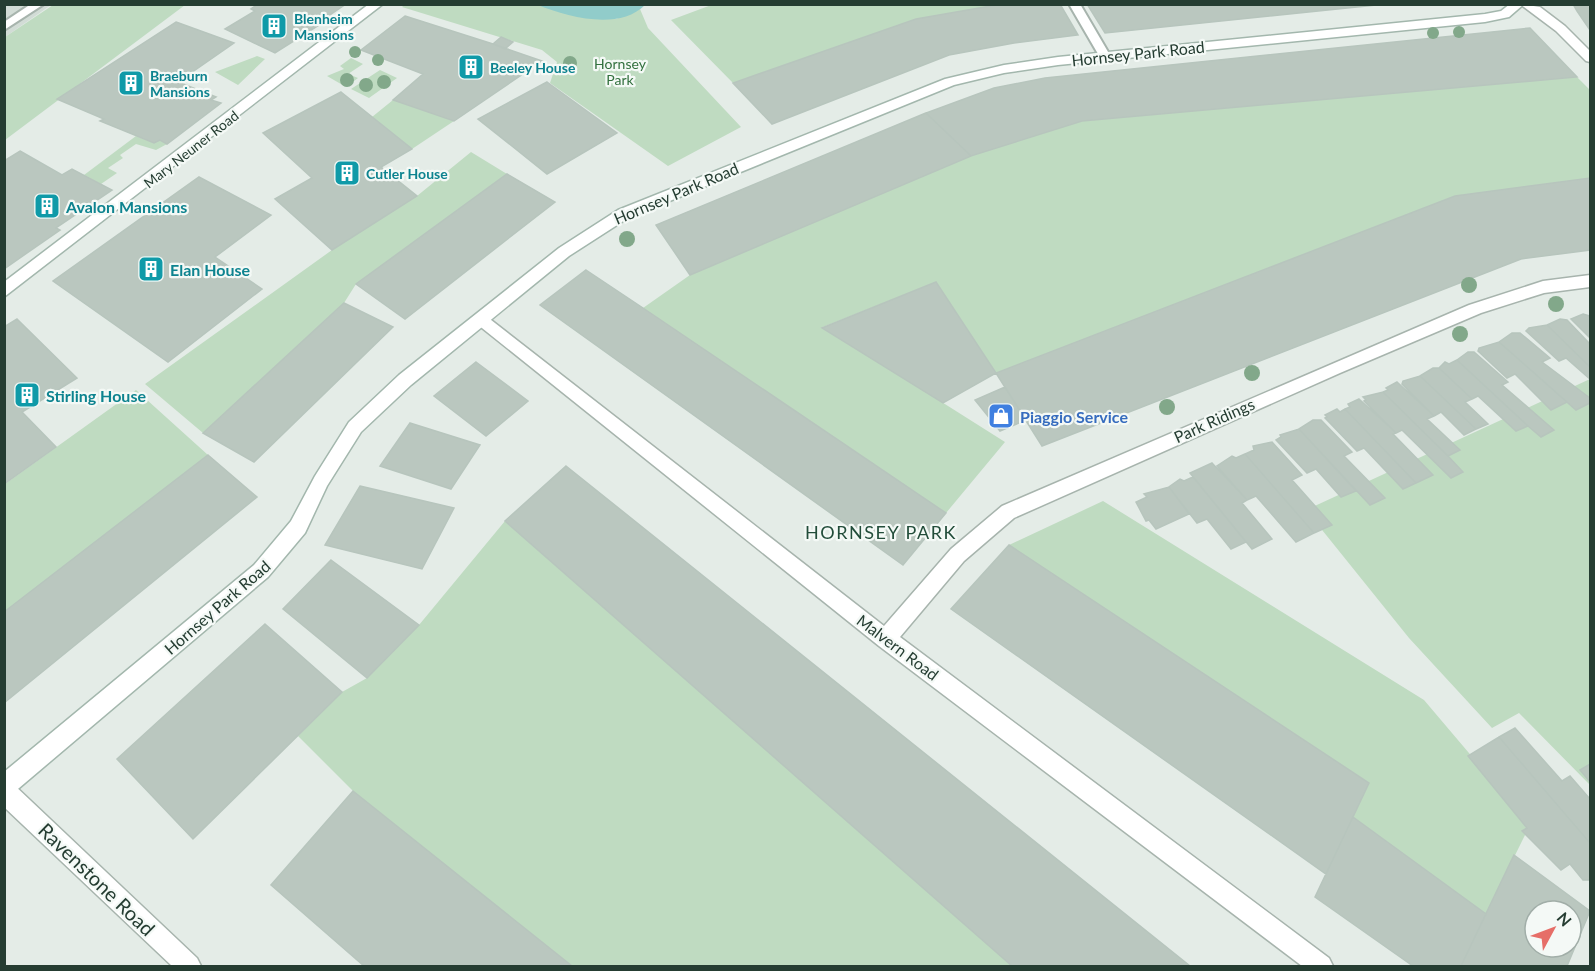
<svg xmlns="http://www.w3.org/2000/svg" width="1595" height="971" font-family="Lato,sans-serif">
<rect width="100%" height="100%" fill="#e4ece7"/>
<path fill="#d2dcd6" d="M5,5H51L5,37Z"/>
<path fill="#bfdbc1" d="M405,4L539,5L616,19L640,9L648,28L741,127L668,166L550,83L557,62L542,50L402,7Z
M714,4L1002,5L916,19L733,83L671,20Z
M53,5H185L5,140V37Z
M257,56L265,59L238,85L215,72Z
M351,58L363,64L348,74L358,78L346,87L327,76L344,69L340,66Z
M380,70L397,78L369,98L351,89Z
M1577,77L1590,90V178L1455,196L996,373L936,282L823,327L1005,442L946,513L643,308L690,275L971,156L1082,121Z
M393,100L454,121L412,149L372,117Z
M136,136L154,143L160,140L167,144L156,150L136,144L120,155L123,158L108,168L117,173L101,184L84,175Z
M471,152L507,174L356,284L344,303L203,433L145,384L332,250L417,196Z
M1590,379V785L1519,713L1492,728L1409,638L1306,510Z
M136,390L208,455L5,612V484Z
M1103,501L1424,700L1530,825L1486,914L1353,817L1369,783L1009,545Z
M505,521L1012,966H572L353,791L298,736L342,692L367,678L419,625Z"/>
<path fill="#91ccca" d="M538,5H645C619,31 568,17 538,5Z"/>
<path fill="#bac7bf" stroke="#b7c5bd" stroke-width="1.5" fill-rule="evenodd" d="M258,4H346L321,21L324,22L275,53L225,29L255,11L251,9Z
M1002,4H1060L1078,35L1014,43L949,55L772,124L733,83L916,19Z
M1087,4H1386L1105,33Z
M1573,4H1590V30L1577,11Z
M405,16L493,44L542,61L454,121L393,100L423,74L361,50Z
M176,22L234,43L178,82L216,97L211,100L221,103L167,144L160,140L154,143L100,121L104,119L57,99Z
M1530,28L1577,77L1082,121L971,156L926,113L994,88L1045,78Z
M501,37L513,42L505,49L493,44Z
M547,82L617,133L547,174L478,119Z
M341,92L412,149L381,167L417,196L332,250L275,199L312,178L263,133Z
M926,113L971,156L690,275L656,225Z
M20,151L62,175L72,169L112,190L56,228L60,230L4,269V161Z
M507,174L555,202L405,319L356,284Z
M199,177L271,215L215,257L262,289L168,362L53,281Z
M1590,178V250L1521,259L1042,446L996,373L1455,196Z
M586,270L643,308L946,513L903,565L540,305Z
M936,282L996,373L943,403L822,328Z
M344,303L393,327L254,462L203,433Z
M1583,314L1590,316V338L1571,319Z
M17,319L77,378L22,412L56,447L4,484V327Z
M1560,319L1567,320L1590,344V367L1547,325Z
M1547,325L1590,367V379L1566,358L1559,361L1526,331L1529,328Z
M1512,333H1520L1550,358L1542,362L1590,398V403L1576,410L1499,342Z
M1499,342L1567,402L1551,410L1515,374L1507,378L1478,351L1479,348Z
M1468,352H1474L1508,382L1502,385L1554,430L1541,437L1528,426L1457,360Z
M1457,360L1528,426L1516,431L1478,396L1472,399L1439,368L1445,362L1449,364Z
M476,362L528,401L486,436L434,396Z
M1433,368H1439L1472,399L1465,402L1488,424L1476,429L1420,376Z
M1420,376L1476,429L1464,435L1441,412L1434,416L1402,384L1403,381Z
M1397,382L1434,416L1427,419L1460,450L1448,456L1383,392L1388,390L1386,388Z
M1005,387L1026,420L1000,431L975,400Z
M1383,392L1448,456L1463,472L1451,478L1402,430L1396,433L1364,401L1366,400L1363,397Z
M1359,399L1396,433L1393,434L1433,475L1416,483L1345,409L1350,407L1348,404Z
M1337,409L1340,412L1345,409L1416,483L1403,489L1364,448L1357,451L1325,418L1327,417L1325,415Z
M1313,420H1321L1352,452L1344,456L1385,498L1370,505L1299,429Z
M410,423L480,445L451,489L380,466Z
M1299,429L1356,491L1341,497L1316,469L1307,473L1276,440L1281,437L1280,435Z
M1272,442L1302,475L1292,480L1332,525L1314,533L1245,454L1254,450L1253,446Z
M1245,454L1314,533L1296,542L1256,496L1247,500L1217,466L1232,456L1236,458Z
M208,455L257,497L4,703V612Z
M1212,463L1247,500L1242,503L1272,539L1252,549L1190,473Z
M566,466L1190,966H1012L505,521Z
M1193,477L1246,542L1231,549L1207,519L1197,523L1169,487L1180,479L1184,481Z
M360,486L454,508L422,569L325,545Z
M1169,487L1189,514L1156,529L1149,520L1146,521L1136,502L1147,497L1144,494Z
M1009,545L1369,783L1326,874L951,609Z
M331,560L419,625L367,678L283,609Z
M265,624L342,692L193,839L117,759Z
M1515,728L1562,781L1570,776L1590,799V843L1499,737Z
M1499,737L1590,843V880H1583L1570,864L1561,870L1522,831L1527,828L1468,756Z
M1590,764V782L1580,770Z
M353,791L572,966H364L271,885Z
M1353,817L1486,914L1461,966H1413L1315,897Z
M1514,855L1590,911L1567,966H1461ZM1535,911H1571V947H1535Z"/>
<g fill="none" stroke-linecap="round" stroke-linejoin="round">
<g stroke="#a7b4ad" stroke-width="4">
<path id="lane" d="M31,4H44L4,30V22Z
M1069,4H1080L1111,57L1109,59H1101Z"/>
</g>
<g stroke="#a7b4ad" stroke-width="3">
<path id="street" d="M1520,4L1540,7L1565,26L1590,51V62L1586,61L1556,31Z
M1590,275V287L1544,293L1481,313L1340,373L1014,518L964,561L900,637L1329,958L1333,966H1302L879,646L472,320L474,316H486L884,626L951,549L1002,506L1469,305L1543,281Z
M4,780L12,783L197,958L201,966H172L4,807Z"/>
</g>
<g stroke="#a3b7ad" stroke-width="3">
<path id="secondary" d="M369,4H383L4,297V282Z
M1510,4H1524L1509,17L1485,22L1058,65L1004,73L954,85L628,218L569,256L411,385L361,432L327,486L305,533L268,577L12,794L4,797V772L254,565L291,521L315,476L349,422L399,375L559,248L618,210L945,79L1004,65L1058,57L1485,14L1501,11Z"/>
</g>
<use href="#lane" fill="#fff" fill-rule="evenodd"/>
<use href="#street" fill="#fff" fill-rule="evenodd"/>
<use href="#secondary" fill="#fff" fill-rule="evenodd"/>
</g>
<g fill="#82a88a">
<circle cx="1459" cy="32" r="6"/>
<circle cx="1433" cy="33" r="6"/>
<circle cx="355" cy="52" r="6"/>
<circle cx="378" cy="60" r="6"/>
<circle cx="570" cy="63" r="7"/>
<circle cx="347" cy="80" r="7"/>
<circle cx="384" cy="82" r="7"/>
<circle cx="366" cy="85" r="7"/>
<circle cx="627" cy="239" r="8"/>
<circle cx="1469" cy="285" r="8"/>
<circle cx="1556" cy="304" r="8"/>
<circle cx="1460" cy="334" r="8"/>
<circle cx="1252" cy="373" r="8"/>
<circle cx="1167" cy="407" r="8"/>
</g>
<defs>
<g id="building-square" transform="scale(1.35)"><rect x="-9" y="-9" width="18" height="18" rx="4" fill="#0f9aa8" stroke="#f4f9f6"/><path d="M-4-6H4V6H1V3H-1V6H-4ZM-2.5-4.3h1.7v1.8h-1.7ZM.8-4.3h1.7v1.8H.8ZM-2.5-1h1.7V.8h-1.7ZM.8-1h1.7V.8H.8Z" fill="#fff"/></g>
<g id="shop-square" transform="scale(1.35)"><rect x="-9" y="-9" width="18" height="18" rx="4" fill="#3f7fe0" stroke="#f4f9f6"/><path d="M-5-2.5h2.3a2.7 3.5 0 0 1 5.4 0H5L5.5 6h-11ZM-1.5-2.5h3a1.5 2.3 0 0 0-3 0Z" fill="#fff"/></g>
</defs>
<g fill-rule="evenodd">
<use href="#building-square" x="274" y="26"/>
<use href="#building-square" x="471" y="67"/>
<use href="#building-square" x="131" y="83"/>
<use href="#building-square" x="347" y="173"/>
<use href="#building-square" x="47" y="206"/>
<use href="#building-square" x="151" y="269"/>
<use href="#building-square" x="27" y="395"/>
<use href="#shop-square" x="1001" y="416"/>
</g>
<g text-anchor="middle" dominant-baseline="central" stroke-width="4.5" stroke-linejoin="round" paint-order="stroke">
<g font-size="14" font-weight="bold" fill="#0d838f" stroke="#f4f9f6" text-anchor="start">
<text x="294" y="18">Blenheim<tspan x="294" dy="16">Mansions</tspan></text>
<text x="490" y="67">Beeley House</text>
<text x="150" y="75">Braeburn<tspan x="150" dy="16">Mansions</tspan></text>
<text x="366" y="173">Cutler House</text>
</g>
<g font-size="14" fill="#32703e" stroke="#f4f9f6">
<text x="620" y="63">Hornsey<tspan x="620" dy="16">Park</tspan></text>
</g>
<g font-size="14" fill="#253d32" stroke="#f4f9f6">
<text transform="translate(191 149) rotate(-38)">Mary Neuner Road</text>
</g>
<g font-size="16" fill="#253d32" stroke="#f4f9f6">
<text transform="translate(1138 53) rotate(-6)">Hornsey Park Road</text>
<text transform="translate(676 193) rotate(-23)">Hornsey Park Road</text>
<text transform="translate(1214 420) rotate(-24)">Park Ridings</text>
<text transform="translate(217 607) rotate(-41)">Hornsey Park Road</text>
<text transform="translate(898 647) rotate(37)">Malvern Road</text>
</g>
<g font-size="16" font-weight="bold" fill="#0d838f" stroke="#f4f9f6" text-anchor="start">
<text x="66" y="206">Avalon Mansions</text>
<text x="170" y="269">Elan House</text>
<text x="46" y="395">Stirling House</text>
</g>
<g font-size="16" font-weight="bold" fill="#366cbe" stroke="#f4f9f6" text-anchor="start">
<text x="1020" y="416">Piaggio Service</text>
</g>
<g font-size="18" letter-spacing="1.5" fill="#224d3a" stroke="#f4f9f6">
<text x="881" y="532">HORNSEY PARK</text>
</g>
<g font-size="20" fill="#253d32" stroke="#f4f9f6">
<text transform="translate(97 879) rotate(44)">Ravenstone Road</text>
</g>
</g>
<rect width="1595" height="971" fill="none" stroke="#253d32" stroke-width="12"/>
<g transform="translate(1553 929) rotate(49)"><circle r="28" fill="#f4f9f6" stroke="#a1aea8" stroke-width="1.5"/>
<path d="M0-4.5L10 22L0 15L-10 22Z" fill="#e66e68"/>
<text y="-9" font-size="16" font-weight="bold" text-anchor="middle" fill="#253d32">N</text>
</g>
</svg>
